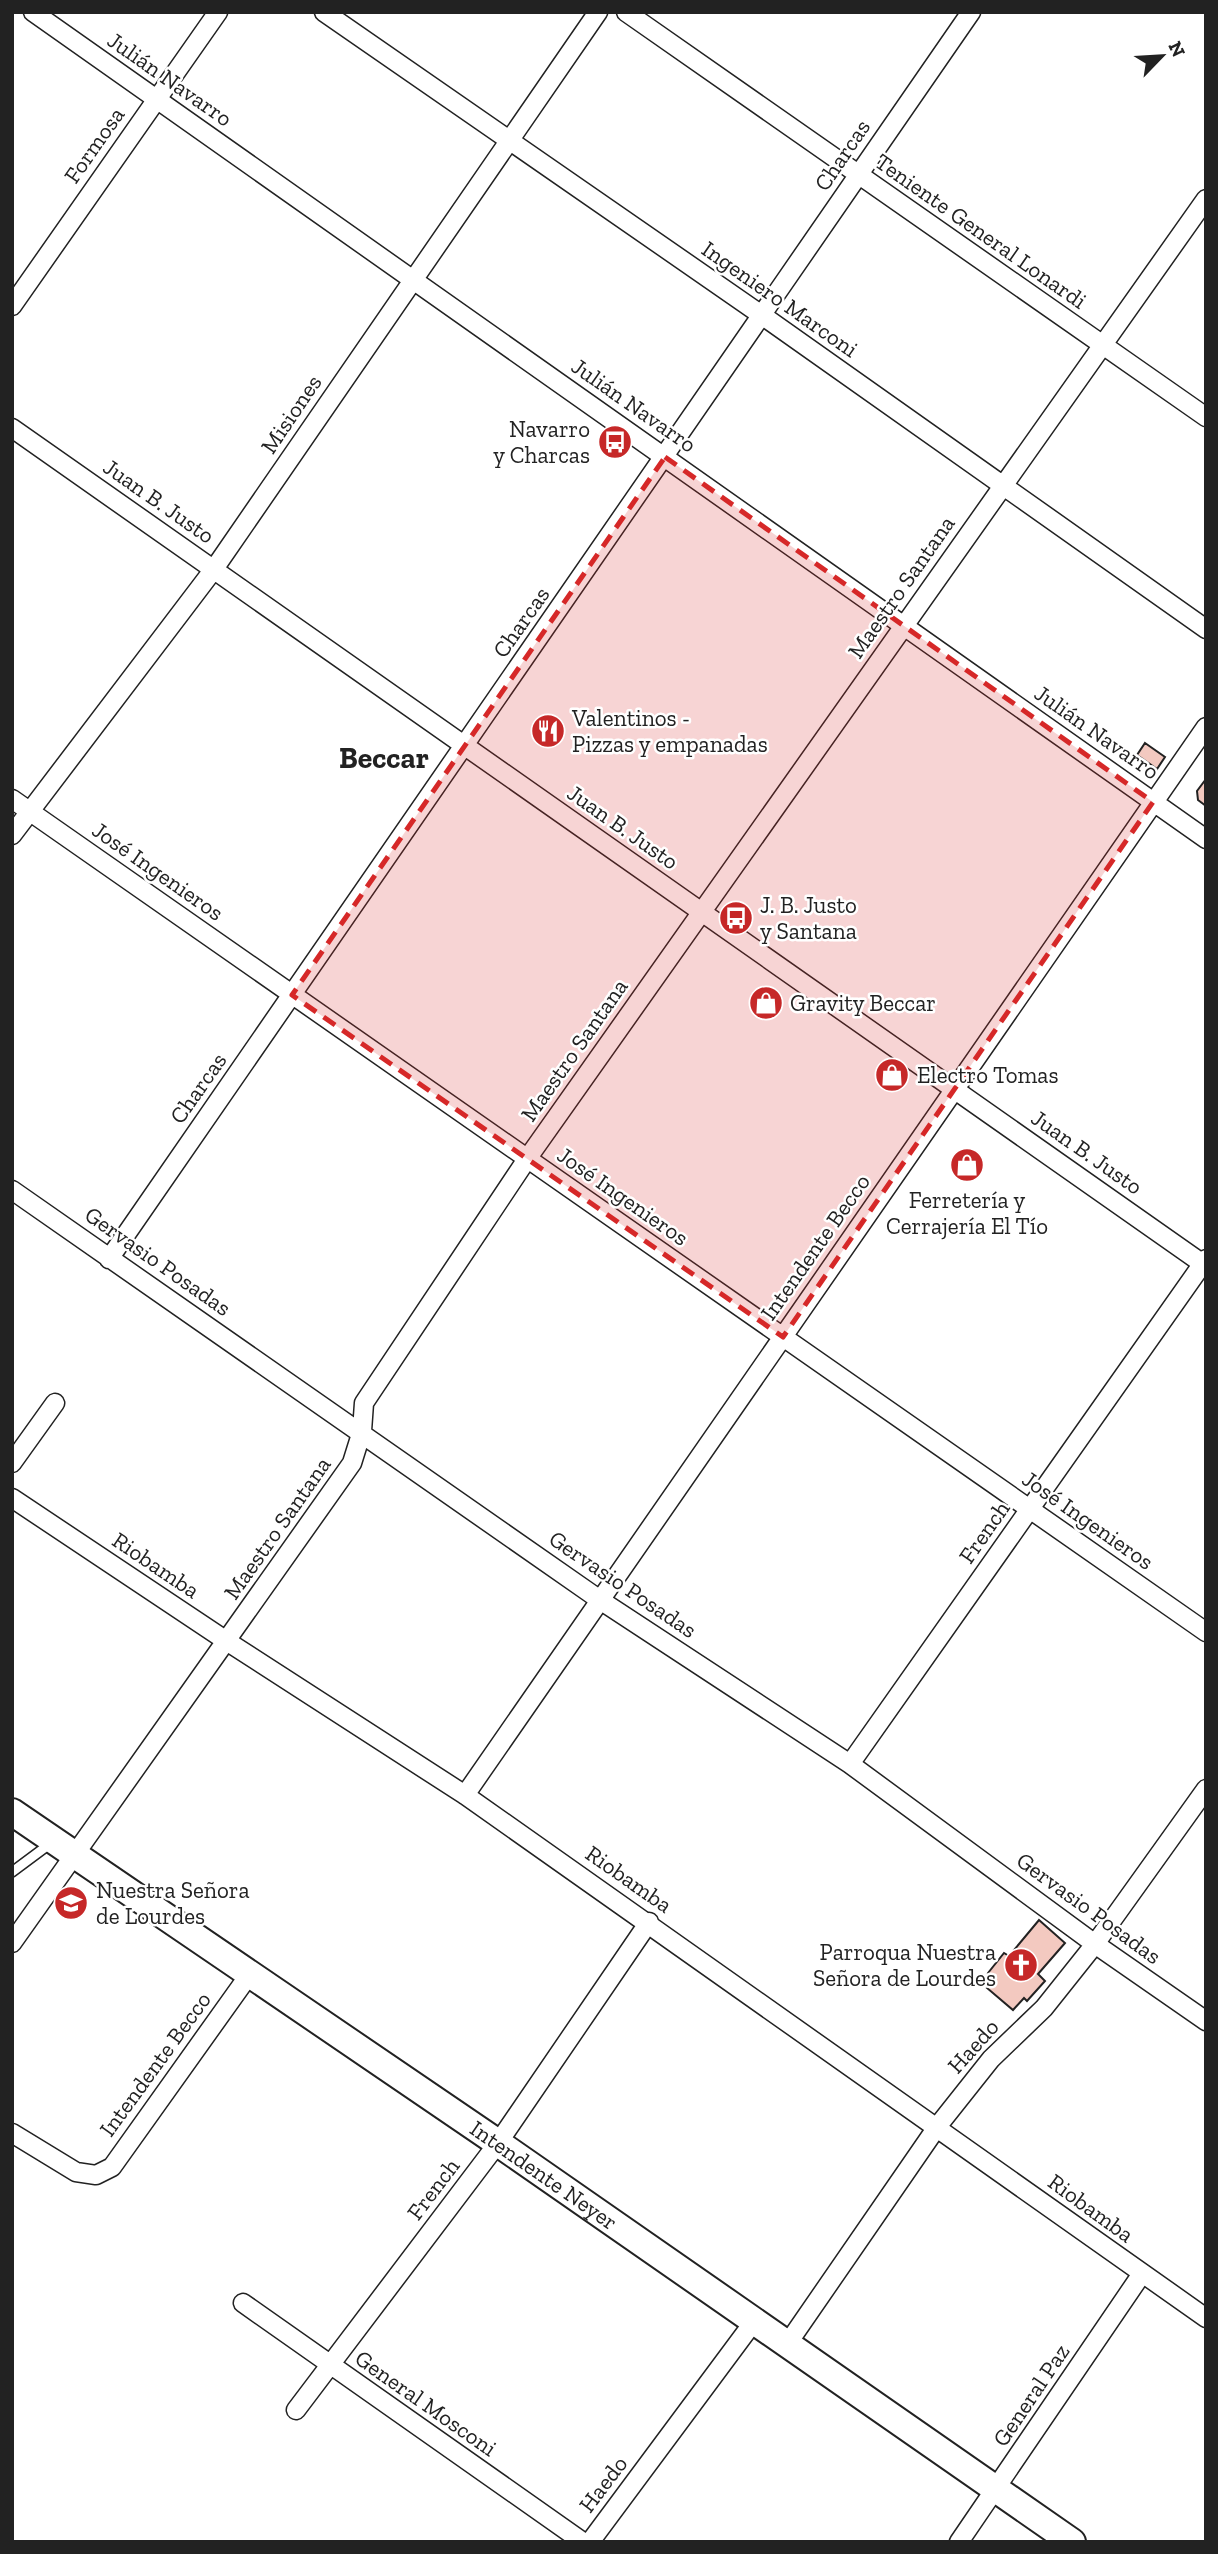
<svg xmlns="http://www.w3.org/2000/svg" width="1218" height="2554" font-family="'Zilla Slab',serif">
<rect width="100%" height="100%" fill="#fff"/>
<path fill="#f3c9c0" stroke="#222" stroke-width="2" d="M1145,743L1165,757L1157,769L1137,755Z
M1206,779V806L1198,800L1197,791Z
M1039,1920L1065,1943L1038,1974L1045,1981L1027,2001L1024,1998L1013,2010L987,1988L995,1979L988,1973L1004,1953L1009,1956Z"/>
<g fill="none" stroke-linecap="round" stroke-linejoin="round">
<g stroke="#222" stroke-width="12">
<path id="lane" d="M12,1872L51,1843"/>
</g>
<g stroke="#222" stroke-width="21">
<path id="street" d="M33,12L1206,839
M324,12L763,316L1206,629
M626,12L1206,417
M12,306L218,12
M12,428L1206,1266
M12,799L1206,1632
M12,835L214,569L598,12
M12,1190L600,1600L850,1764L1095,1944L1206,2021
M109,1259L971,12
M12,1463L55,1403
M12,1498L228,1642L465,1795L1206,2318
M850,1764L1206,1259
M465,1795L1206,727
M12,1943L352,1463L362,1431L364,1403L527,1159L1206,199
M12,2133L76,2172L96,2175L112,2167L249,1975
M243,2303L583,2542
M788,2343L937,2127L991,2059L1044,2008L1095,1944L1206,1789
M296,2410L498,2143L649,1922
M590,2542L755,2320
M959,2542L1141,2275"/>
</g>
<g stroke="#222" stroke-width="30">
<g id="secondary">
<path id="s1" d="M12,1812L498,2143L1072,2542"/>
</g>
</g>
<use href="#lane" stroke="#fff" stroke-width="9"/>
<use href="#street" stroke="#fff" stroke-width="18"/>
<use href="#secondary" stroke="#fff" stroke-width="26"/>
</g>
<path fill="#d62828" fill-opacity="0.2" stroke="#d62828" stroke-width="5" stroke-dasharray="14 9" stroke-linejoin="round" d="M665,457L1153,802L783,1337L292,995Z"/>
<defs>
<g id="bus-disc" transform="scale(1.75)"><circle r="9.5" fill="#c62828" stroke="#fff"/><path d="M-5-6H5V4H4V6H2V4H-2V6H-4V4H-5ZM-3.5-4V0h7V-4ZM-3.5 1.2v1.5H-2V1.2ZM2 1.2v1.5H3.5V1.2Z" fill="#fff"/></g>
<g id="restaurant-disc" transform="scale(1.75)"><circle r="9.5" fill="#c62828" stroke="#fff"/><path d="M-5-6h1v4h1v-4h1v4h1v-4h1v5L-1.5 .5V6h-2V.5L-5-1ZM5-6V6H3V1.5H1.5Q1.5-4 5-6Z" fill="#fff"/></g>
<g id="shop-disc" transform="scale(1.75)"><circle r="9.5" fill="#c62828" stroke="#fff"/><path d="M-5-2.5h2.3a2.7 3.5 0 0 1 5.4 0H5L5.5 6h-11ZM-1.5-2.5h3a1.5 2.3 0 0 0-3 0Z" fill="#fff"/></g>
<g id="school-disc" transform="scale(1.75)"><circle r="9.5" fill="#c62828" stroke="#fff"/><path d="M0-5L7-2L0 1L-7-2ZM-4 1L0 2.5L4 1V4Q0 6-4 4Z" fill="#fff"/></g>
<g id="church-disc" transform="scale(1.75)"><circle r="9.5" fill="#c62828" stroke="#fff"/><path d="M-1.2-6h2.4v3.5h3.3v2.4h-3.3V6h-2.4V-.1h-3.3v-2.4h3.3Z" fill="#fff"/></g>
</defs>
<g fill-rule="evenodd">
<use href="#bus-disc" x="615" y="442"/>
<use href="#restaurant-disc" x="548" y="731"/>
<use href="#bus-disc" x="736" y="918"/>
<use href="#shop-disc" x="766" y="1003"/>
<use href="#shop-disc" x="892" y="1075"/>
<use href="#shop-disc" x="967" y="1165"/>
<use href="#school-disc" x="71" y="1903"/>
<use href="#church-disc" x="1021" y="1965"/>
</g>
<g text-anchor="middle" dominant-baseline="central" stroke-width="5" stroke-linejoin="round" paint-order="stroke">
<g font-size="23" fill="#222" stroke="#fff">
<text transform="translate(170 79) rotate(35)">Julián Navarro</text>
<text transform="translate(94 145) rotate(-55)">Formosa</text>
<text transform="translate(842 155) rotate(-56)">Charcas</text>
<text transform="translate(981 231) rotate(35)">Teniente General Lonardi</text>
<text transform="translate(780 299) rotate(35)">Ingeniero Marconi</text>
<text transform="translate(634 405) rotate(35)">Julián Navarro</text>
<text transform="translate(291 414) rotate(-56)">Misiones</text>
<text transform="translate(159 501) rotate(35)">Juan B. Justo</text>
<text transform="translate(901 587) rotate(-55)">Maestro Santana</text>
<text transform="translate(521 622) rotate(-55)">Charcas</text>
<text transform="translate(1097 732) rotate(35)">Julián Navarro</text>
<text transform="translate(623 827) rotate(35)">Juan B. Justo</text>
<text transform="translate(158 871) rotate(35)">José Ingenieros</text>
<text transform="translate(574 1050) rotate(-55)">Maestro Santana</text>
<text transform="translate(198 1088) rotate(-55)">Charcas</text>
<text transform="translate(1087 1152) rotate(35)">Juan B. Justo</text>
<text transform="translate(623 1196) rotate(35)">José Ingenieros</text>
<text transform="translate(815 1247) rotate(-55)">Intendente Becco</text>
<text transform="translate(158 1261) rotate(35)">Gervasio Posadas</text>
<text transform="translate(1088 1520) rotate(35)">José Ingenieros</text>
<text transform="translate(277 1528) rotate(-55)">Maestro Santana</text>
<text transform="translate(984 1532) rotate(-55)">French</text>
<text transform="translate(156 1565) rotate(34)">Riobamba</text>
<text transform="translate(623 1584) rotate(34)">Gervasio Posadas</text>
<text transform="translate(629 1879) rotate(35)">Riobamba</text>
<text transform="translate(1089 1908) rotate(36)">Gervasio Posadas</text>
<text transform="translate(973 2046) rotate(-48)">Haedo</text>
<text transform="translate(155 2064) rotate(-54)">Intendente Becco</text>
<text stroke="none"><textPath href="#s1" startOffset="644">Intendente Neyer</textPath></text>
<text transform="translate(433 2189) rotate(-53)">French</text>
<text transform="translate(1091 2208) rotate(36)">Riobamba</text>
<text transform="translate(1031 2395) rotate(-56)">General Paz</text>
<text transform="translate(426 2403) rotate(35)">General Mosconi</text>
<text transform="translate(603 2484) rotate(-53)">Haedo</text>
</g>
<g font-size="23" fill="#222" stroke="#fff" text-anchor="start">
<text x="590" y="429" text-anchor="end">Navarro<tspan x="590" dy="26">y Charcas</tspan></text>
<text x="572" y="718">Valentinos -<tspan x="572" dy="26">Pizzas y empanadas</tspan></text>
<text x="760" y="905">J. B. Justo<tspan x="760" dy="26">y Santana</tspan></text>
<text x="790" y="1003">Gravity Beccar</text>
<text x="917" y="1075">Electro Tomas</text>
<text x="967" y="1200" text-anchor="middle">Ferretería y<tspan x="967" dy="26">Cerrajería El Tío</tspan></text>
<text x="96" y="1890">Nuestra Señora<tspan x="96" dy="26">de Lourdes</tspan></text>
<text x="996" y="1952" text-anchor="end">Parroqua Nuestra<tspan x="996" dy="26">Señora de Lourdes</tspan></text>
</g>
<g font-size="30" font-weight="bold" fill="#222" stroke="#fff">
<text x="384" y="758">Beccar</text>
</g>
</g>
<rect width="1218" height="2554" fill="none" stroke="#222222" stroke-width="28"/>
<g transform="translate(1162 56) rotate(65)" stroke="#ffffff" stroke-width="5" paint-order="stroke">
<path d="M0-5L12 26L0 18L-12 26Z" fill="#222222"/>
<text y="-10" font-size="19" font-weight="bold" text-anchor="middle" fill="#222222">N</text>
</g>
</svg>
